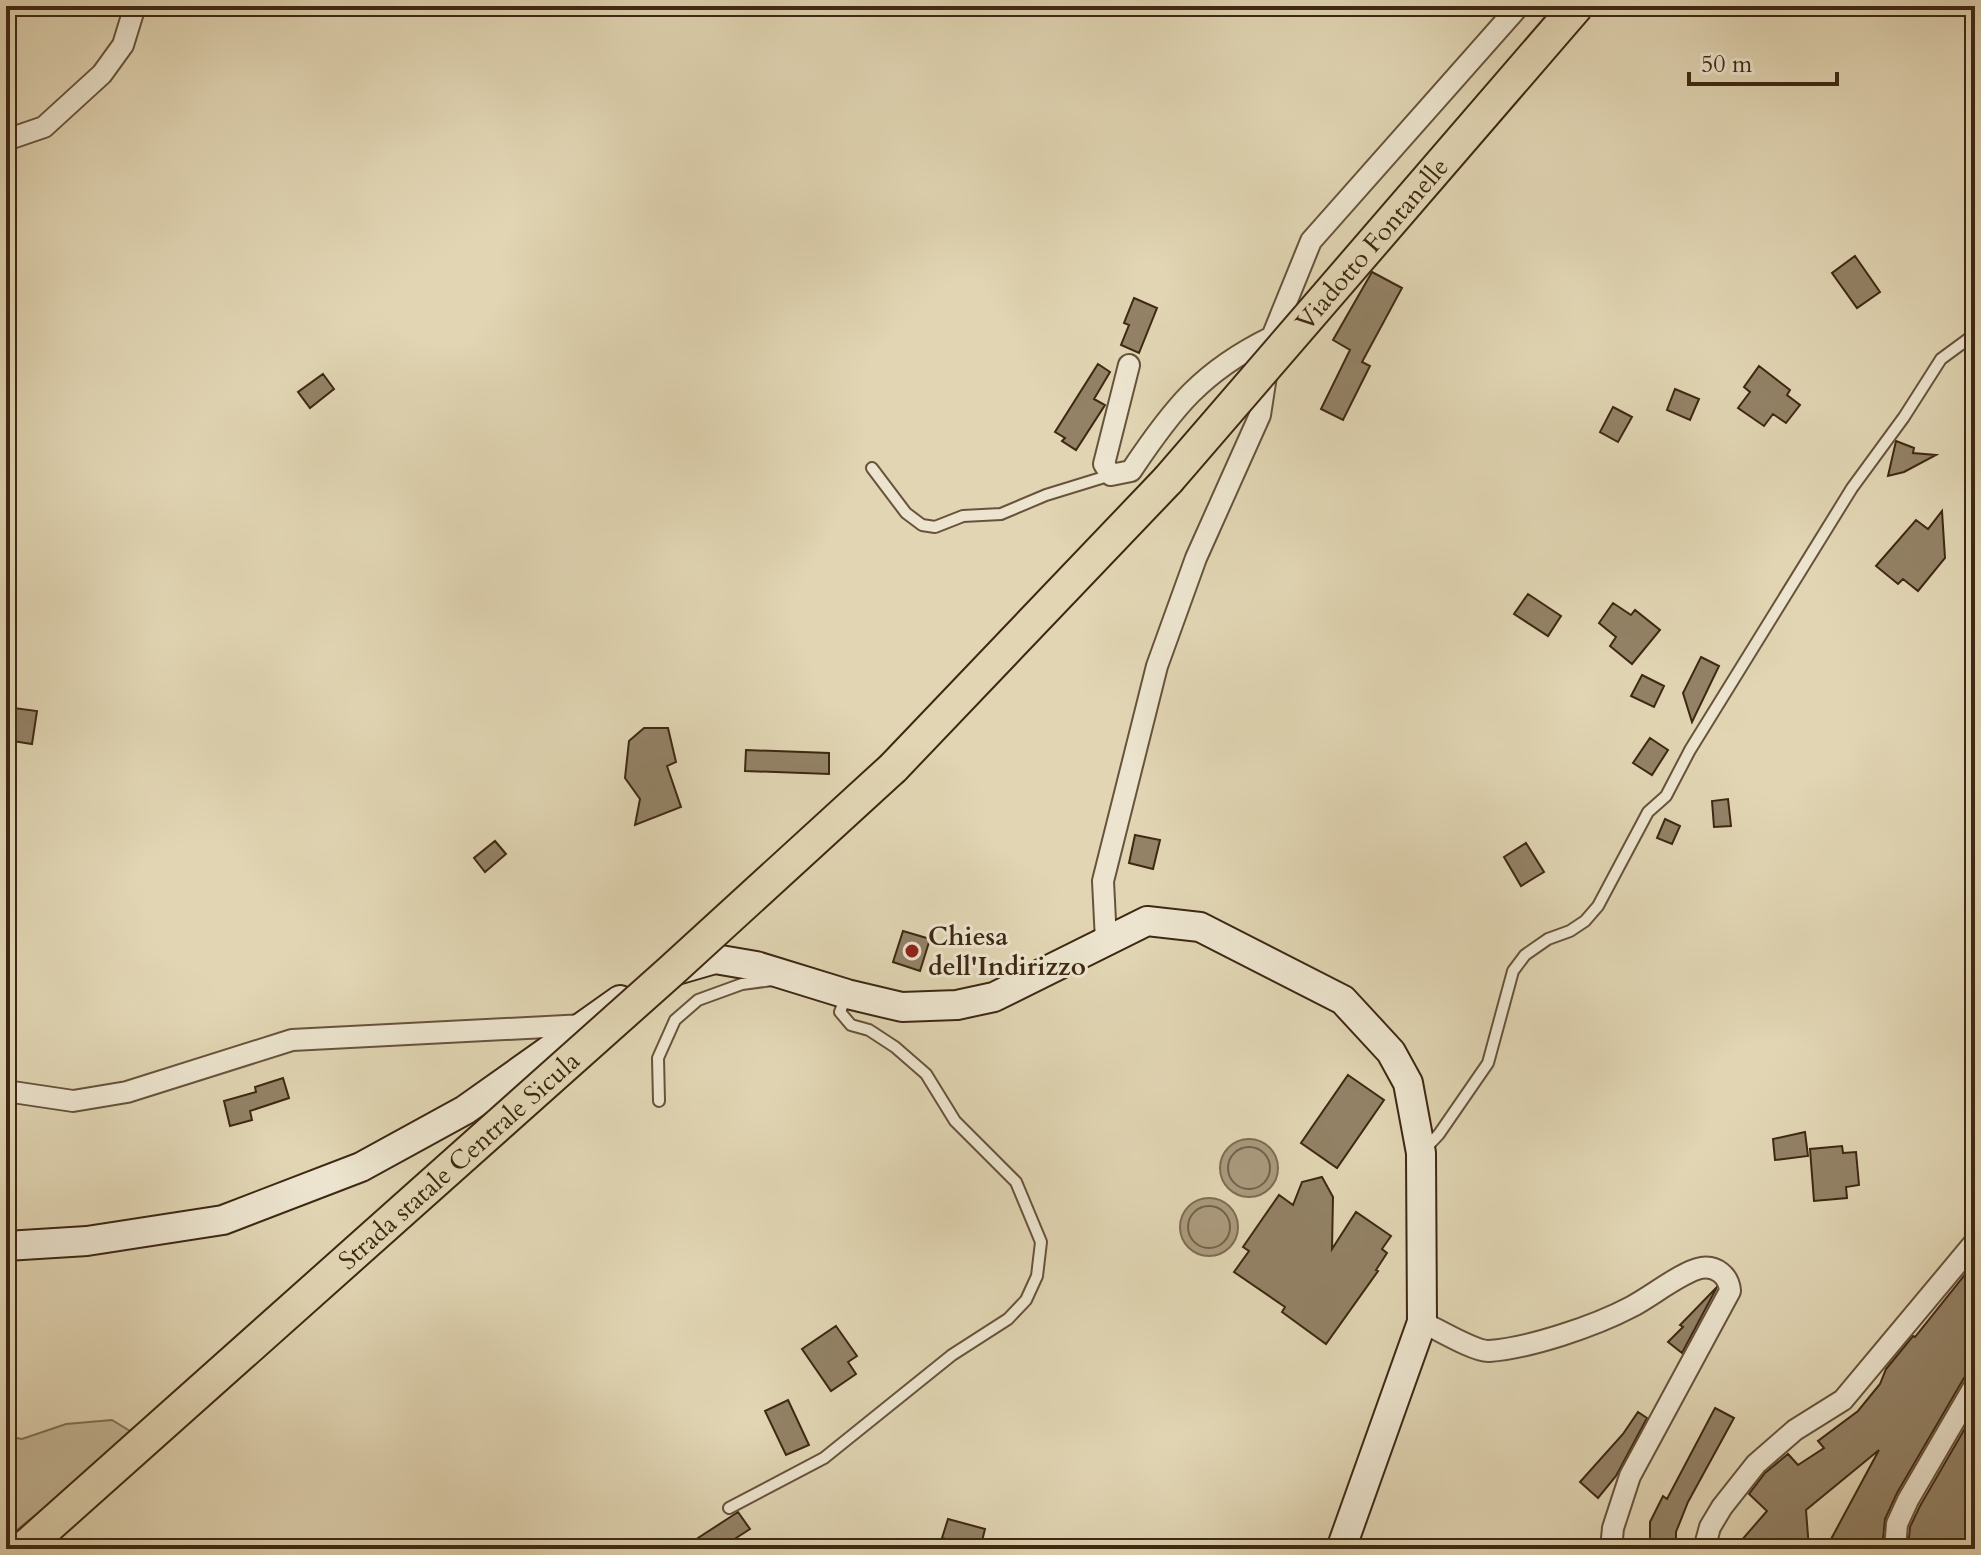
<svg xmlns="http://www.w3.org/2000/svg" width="1981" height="1555" font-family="Cardo,serif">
<rect width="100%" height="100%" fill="#e1d5b3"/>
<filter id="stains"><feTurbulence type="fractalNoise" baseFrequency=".0025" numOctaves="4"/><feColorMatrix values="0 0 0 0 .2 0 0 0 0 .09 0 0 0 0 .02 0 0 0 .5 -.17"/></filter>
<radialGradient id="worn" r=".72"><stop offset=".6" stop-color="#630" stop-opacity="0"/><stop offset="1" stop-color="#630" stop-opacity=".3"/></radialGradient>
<path fill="#c5b898" stroke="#827056" stroke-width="2" d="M112,1420L135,1434L6,1539V1436L22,1439L66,1424Z"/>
<path fill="#aa9a7d" stroke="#7f6c53" stroke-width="2" d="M1220 1168a29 29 0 1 1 58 0a29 29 0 1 1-58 0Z
M1180 1227a29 29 0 1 1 58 0a29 29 0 1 1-58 0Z"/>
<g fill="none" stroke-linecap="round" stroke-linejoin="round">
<path stroke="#746148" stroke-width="2" d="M1228 1168a21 21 0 1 1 42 0a21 21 0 1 1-42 0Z
M1188 1227a21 21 0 1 1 42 0a21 21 0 1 1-42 0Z"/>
</g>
<path fill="#938266" stroke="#3e2813" stroke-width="2" d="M1855,256L1880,292L1857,308L1832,273Z
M1372,272L1402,288L1362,362L1370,366L1343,420L1321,409L1350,350L1333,340Z
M1134,298L1157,308L1139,353L1121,345L1129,325L1124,323Z
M1098,364L1110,372L1094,399L1105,405L1076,450L1062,441L1065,438L1055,432Z
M1759,366L1790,390L1787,395L1800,405L1786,423L1773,414L1764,426L1738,408L1750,392L1744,387Z
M323,374L334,389L310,408L298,392Z
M1675,389L1699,399L1690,420L1667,410Z
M1613,407L1632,417L1618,442L1600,432Z
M1896,441L1914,448L1913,453L1936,455L1904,472L1888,476Z
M1942,511L1945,558L1918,591L1903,579L1898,584L1876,566L1916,520L1928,529Z
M1528,594L1561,616L1548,636L1514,614Z
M1613,603L1631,615L1635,610L1660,630L1632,664L1610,646L1616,637L1599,623Z
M1701,657L1719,666L1692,722L1683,693Z
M1642,675L1664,686L1654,707L1631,696Z
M6,707L37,711L32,744L6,740Z
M644,728H668L676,762L667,766L681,807L635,825L640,799L625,778L629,741Z
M1650,738L1668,750L1652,775L1633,763Z
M746,750L829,753V774L745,771Z
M1728,799L1731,826L1714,827L1712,801Z
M1665,819L1680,826L1672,844L1657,838Z
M1135,835L1160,840L1153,869L1129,863Z
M495,841L506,854L485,872L474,858Z
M1526,843L1544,872L1521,886L1504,857Z
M903,931L930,939L920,971L893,962Z
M1348,1075L1384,1100L1337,1168L1301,1143Z
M283,1078L289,1098L250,1111L252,1120L230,1126L224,1101L256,1092L255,1087Z
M1805,1132L1808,1156L1775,1160L1773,1139Z
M1842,1146L1843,1153L1856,1152L1859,1185L1846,1187L1847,1198L1814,1201L1810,1149Z
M1322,1177L1333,1197L1332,1249L1356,1212L1391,1236L1382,1249L1387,1253L1376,1270L1378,1271L1326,1344L1282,1312L1285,1307L1234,1272L1249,1251L1243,1247L1279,1195L1293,1205L1302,1182Z
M1975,1262V1372L1964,1378L1897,1493L1885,1519L1882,1549H1842L1830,1541L1879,1450L1806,1510L1809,1549H1767L1766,1543L1740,1542L1767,1511L1749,1494L1765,1473L1788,1454L1798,1465L1824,1448L1818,1441L1858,1411L1880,1384L1886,1369L1913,1336L1915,1337Z
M1716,1288V1289L1682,1353L1668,1342L1683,1327L1680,1325Z
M836,1326L857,1356L848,1362L856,1374L831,1391L802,1349Z
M788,1400L809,1445L786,1455L765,1411Z
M1715,1408L1734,1418L1688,1502L1676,1532V1549H1650V1522L1663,1496L1667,1499Z
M1975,1411V1549H1908L1910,1527L1920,1506Z
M1638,1412L1647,1418L1616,1476L1598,1498L1580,1482L1623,1434Z
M738,1512L750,1529L719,1549H706L698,1538Z
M948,1519L985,1529L980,1549L942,1538Z"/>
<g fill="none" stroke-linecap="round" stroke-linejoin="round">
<g stroke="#67533b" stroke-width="14">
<path id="lane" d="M872,468L906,513L922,525L935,527L963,516L1001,514L1046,495L1111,475
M659,1101L658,1058L675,1020L698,1000L742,984L772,980
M1425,1149L1439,1134L1488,1063L1513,971L1525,955L1548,939L1570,931L1585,921L1598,906L1648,812L1666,796L1690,750L1852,488L1904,417L1941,359L1975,334
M729,1508L824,1458L952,1355L1008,1319L1026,1300L1037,1276L1041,1242L1016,1182L955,1121L926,1074L895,1047L869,1030L851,1025L840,1012L846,996"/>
</g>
<g stroke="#67533b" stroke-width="24">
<path id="street" d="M6,140L44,127L102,74L123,45L135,6
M1129,365L1104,464L1111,475L1131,471C1173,408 1202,371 1272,337
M1106,941L1103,881L1157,666L1196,558L1260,415L1272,337L1311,241L1519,6
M6,1091L73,1101L127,1092L292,1040L585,1025
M1422,1322C1437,1329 1475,1352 1489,1351C1530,1348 1595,1326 1631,1307C1649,1298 1683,1271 1701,1268C1716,1265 1729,1276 1730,1291L1630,1476L1613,1528L1611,1549
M1704,1549L1710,1527L1722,1507L1756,1464L1795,1430L1843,1400L1975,1242
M1895,1549L1897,1524L1908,1500L1975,1385"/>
</g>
<g stroke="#3e2813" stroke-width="32">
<path id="secondary" d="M670,972L715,959L756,966L847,994L902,1007L957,1005L994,997L1147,921L1200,927L1343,1000L1391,1052L1408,1083L1421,1153L1422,1322L1341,1549
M6,1246L87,1241L223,1220L361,1167L465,1110L620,1000"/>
</g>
<g stroke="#3e2813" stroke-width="36">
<path id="primary" d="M893,768L1168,480"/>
</g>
<use href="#lane" stroke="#ece4ce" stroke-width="10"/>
<use href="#street" stroke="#ece4ce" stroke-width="20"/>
<use href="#secondary" stroke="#ece4ce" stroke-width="28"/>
<use href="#primary" stroke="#e1d5b3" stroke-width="32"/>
<g stroke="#3e2813" stroke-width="36" stroke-linecap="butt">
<g id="primary-bridge">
<path id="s1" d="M1168,480L1577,6"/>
<path id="s2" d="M23,1549L671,971L893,768"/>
</g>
</g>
<use href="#primary-bridge" stroke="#e1d5b3" stroke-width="32"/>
</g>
<circle fill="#8f2418" stroke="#ece4ce" stroke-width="3" cx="912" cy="951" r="8"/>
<g text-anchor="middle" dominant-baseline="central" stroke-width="6" stroke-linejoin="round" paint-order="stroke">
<g font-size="26" fill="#3e2813" stroke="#ece4ce">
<text stroke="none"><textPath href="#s1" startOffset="312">Viadotto Fontanelle</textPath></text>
<text stroke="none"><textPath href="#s2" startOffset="584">Strada statale Centrale Sicula</textPath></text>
</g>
<g font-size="26" font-weight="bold" fill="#3e2813" stroke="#ece4ce" text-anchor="start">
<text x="928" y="936">Chiesa<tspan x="928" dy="30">dell'Indirizzo</tspan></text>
</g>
</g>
<rect width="1981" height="1555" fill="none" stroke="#e1d5b3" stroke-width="32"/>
<rect x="8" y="8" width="1965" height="1539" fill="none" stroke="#3e2813" stroke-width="4"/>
<rect x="16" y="16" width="1949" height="1523" fill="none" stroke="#3e2813" stroke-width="2"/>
<path d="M1689 72v12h148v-12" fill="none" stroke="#3e2813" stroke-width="4"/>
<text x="1701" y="72" font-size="24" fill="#3e2813" stroke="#ece4ce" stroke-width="6" paint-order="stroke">50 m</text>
<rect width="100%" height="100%" filter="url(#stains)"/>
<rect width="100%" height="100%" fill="url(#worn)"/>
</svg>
